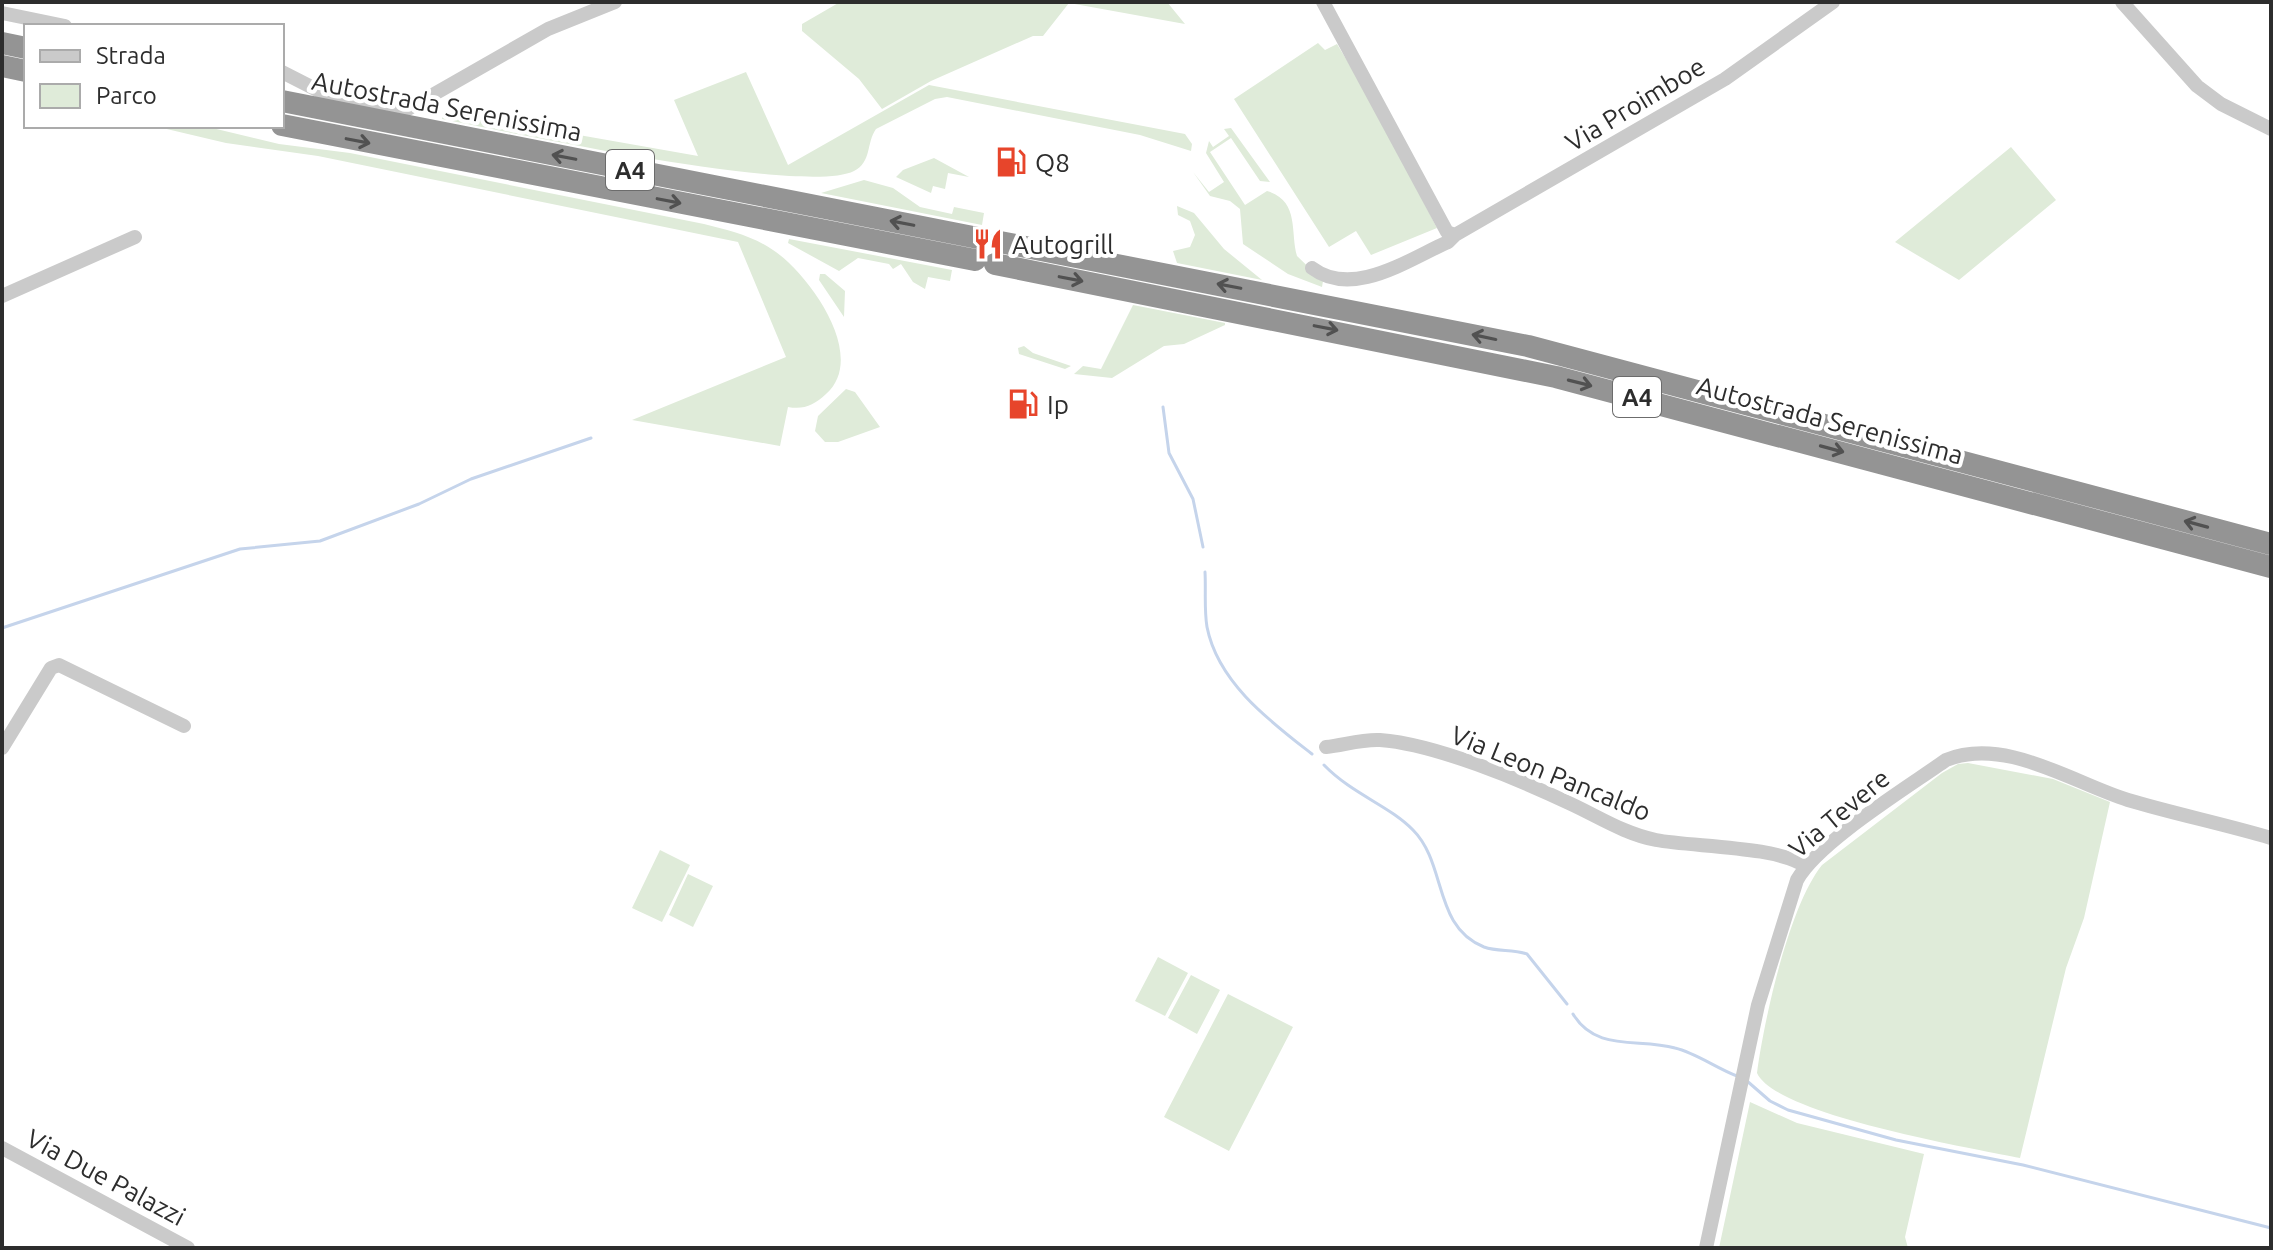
<svg xmlns="http://www.w3.org/2000/svg" width="2273" height="1250" font-family="Ubuntu,sans-serif">
<rect width="100%" height="100%" fill="#fff"/>
<path fill="#dfebd9" d="M840,2H1167L1185,24L1069,3L1043,36H1033L931,81L882,109L859,79L802,31V24Z
M1318,43L1325,50L1337,44L1369,97L1437,228L1371,255L1356,231L1329,247L1234,99Z
M746,72L788,165L929,85L1185,134L1192,144L1191,151L1140,135L947,97L935,99L876,129C866,143 872,162 854,171C805,196 510,132 442,119L443,111L698,156L674,100Z
M154,126H204L279,144L350,153L704,224C728,230 753,236 773,250C808,273 869,356 826,394C814,405 804,410 788,407L780,446L632,420L786,357L738,242L318,156L226,143Z
M1231,128L1270,182L1260,181L1231,138L1210,152L1245,205L1267,191C1300,201 1290,232 1297,256L1323,281L1322,287L1288,274L1243,244L1240,209L1230,201L1210,196L1193,172L1209,192L1224,182L1206,153L1209,141L1213,147L1229,136L1224,129Z
M2011,147L2056,200L1959,280L1895,242Z
M934,158L969,177L948,173L945,189L933,186L931,193L896,177L903,170Z
M864,180L893,188L920,207L952,214L954,207L984,213L982,225L821,193Z
M1177,206L1194,213L1224,249L1262,280L1177,263L1173,251L1190,247L1195,235L1190,221L1178,215Z
M789,239L952,270L950,281L928,277L925,289L913,282L901,264L893,269L889,264L858,258L839,271L788,243Z
M820,274H825L845,291L844,317L819,280Z
M1133,305L1225,323V325L1184,344L1164,346L1112,378L1074,374L1083,366L1101,369Z
M1024,346L1033,353L1071,366L1065,369L1019,354L1018,348Z
M846,389L855,392L880,427L838,442H825L815,431L818,416Z
M1968,763L2053,779L2110,802L2084,918L2066,968L2020,1158C1972,1148 1776,1115 1757,1073C1764,1020 1789,906 1822,865L1942,773L1958,764Z
M660,850L690,865L662,922L632,908Z
M688,874L713,886L693,927L669,915Z
M1158,957L1188,973L1165,1016L1135,1001Z
M1191,975L1220,990L1197,1034L1168,1018Z
M1228,994L1293,1027L1229,1151L1164,1117Z
M1750,1102L1797,1123L1924,1154L1905,1237L1908,1248H1719Z"/>
<g fill="none" stroke-linecap="round" stroke-linejoin="round">
<path stroke="#c5d4eb" stroke-width="3" d="M1163,407L1169,453L1193,499L1203,547
M1205,572C1206,590 1204,610 1207,627C1218,683 1271,722 1312,754
M2,628L240,549L320,541L419,504L471,479L591,438
M1324,765C1352,794 1390,806 1413,830C1447,864 1433,927 1484,947C1498,952 1512,949 1527,954L1567,1004
M1573,1014C1596,1052 1637,1038 1675,1048C1696,1053 1716,1068 1737,1076
M1747,1081L1770,1101L1788,1110L1896,1140L2023,1165L2271,1228"/>
<path stroke="#cacaca" stroke-width="14" d="M1323,2L1447,232L1455,235L1725,79L1833,2
M2122,2L2197,86L2221,104L2271,129
M2,13L65,26
M282,72L329,96L408,109L548,29L615,2
M1312,268C1353,299 1409,259 1448,242L1455,235
M2,296L135,237
M1326,747C1344,745 1362,739 1380,740C1435,744 1521,780 1571,804C1599,817 1625,834 1656,840C1693,847 1777,846 1805,866
M2,748L51,668L59,665L184,726
M2,1148L188,1248
M1706,1248L1758,1005L1797,880C1818,842 1908,787 1946,760C2005,736 2073,783 2128,800C2175,814 2224,824 2271,838"/>
<path stroke="#949494" stroke-width="22" d="M2,43L26,48
M2,66L26,71
M282,101L978,238
M282,125L975,260
M1000,242L1528,346L2271,544
M995,264L1556,377L2271,567"/>
</g>
<defs><path id="oneway-shaft" d="M-6 0H5M1.5-3L5.5 0L1.5 3" fill="none" stroke-width="1.6" stroke-linecap="round" stroke-linejoin="round" transform="scale(2)"/></defs>
<g stroke="#515151">
<use href="#oneway-shaft" transform="translate(358 141) rotate(11)"/>
<use href="#oneway-shaft" transform="translate(564 157) rotate(-169)"/>
<use href="#oneway-shaft" transform="translate(669 201) rotate(11)"/>
<use href="#oneway-shaft" transform="translate(902 223) rotate(-169)"/>
<use href="#oneway-shaft" transform="translate(1071 279) rotate(11)"/>
<use href="#oneway-shaft" transform="translate(1229 286) rotate(-169)"/>
<use href="#oneway-shaft" transform="translate(1326 328) rotate(11)"/>
<use href="#oneway-shaft" transform="translate(1484 337) rotate(-168)"/>
<use href="#oneway-shaft" transform="translate(1580 383) rotate(14)"/>
<use href="#oneway-shaft" transform="translate(1832 449) rotate(15)"/>
<use href="#oneway-shaft" transform="translate(2196 524) rotate(-165)"/>
</g>
<defs>
<g id="fuel-bare" transform="scale(2.4)"><path d="M-5.5-6h7V0h2V4h1.3V-2.5L3-4.5l.8-.8L6-3V5H2.5V1h-1V6h-7ZM-4.2-4.7v3.2H.2V-4.7Z" fill="#e7452b" stroke="#fff" stroke-width="2.5" paint-order="stroke"/></g>
<g id="restaurant-bare" transform="scale(2.4)"><path d="M-5-6h1v4h1v-4h1v4h1v-4h1v5L-1.5 .5V6h-2V.5L-5-1ZM5-6V6H3V1.5H1.5Q1.5-4 5-6Z" fill="#e7452b" stroke="#fff" stroke-width="2.5" paint-order="stroke"/></g>
</defs>
<g fill-rule="evenodd">
<use href="#fuel-bare" x="1011" y="162"/>
<use href="#restaurant-bare" x="988" y="244"/>
<use href="#fuel-bare" x="1023" y="404"/>
</g>
<g text-anchor="middle" dominant-baseline="central" stroke-width="8" stroke-linejoin="round" paint-order="stroke">
<g fill="#fff" stroke="#6c6c6c" stroke-width="2">
<rect x="606" y="150" width="48" height="40" rx="6"/>
<rect x="1613" y="377" width="48" height="40" rx="6"/>
</g>
<g font-size="24" font-weight="bold" fill="#2d2d2d">
<text x="630" y="170">A4</text>
<text x="1637" y="397">A4</text>
</g>
<g font-size="26" fill="#2d2d2d" stroke="#fff">
<text transform="translate(1635 104) rotate(-31)">Via Proimboe</text>
<text transform="translate(447 106) rotate(11)">Autostrada Serenissima</text>
<text transform="translate(1830 420) rotate(15)">Autostrada Serenissima</text>
<text transform="translate(1551 773) rotate(22)">Via Leon Pancaldo</text>
<text transform="translate(1839 813) rotate(-40)">Via Tevere</text>
<text transform="translate(106 1177) rotate(28)">Via Due Palazzi</text>
</g>
<g font-size="26" fill="#2d2d2d" stroke="#fff" text-anchor="start">
<text x="1035" y="162">Q8</text>
<text x="1012" y="244">Autogrill</text>
<text x="1047" y="404">Ip</text>
</g>
</g>
<rect width="2273" height="1250" fill="none" stroke="#2d2d2d" stroke-width="8"/>
<rect x="24" y="24" width="260" height="104" fill="#ffffff" stroke="#ababab" stroke-width="2"/>
<rect x="40" y="50" width="40" height="12" fill="#cacaca" stroke="#ababab" stroke-width="2"/>
<text x="96" y="64" font-size="24" fill="#2d2d2d">Strada</text>
<rect x="40" y="84" width="40" height="24" fill="#dfebd9" stroke="#ababab" stroke-width="2"/>
<text x="96" y="104" font-size="24" fill="#2d2d2d">Parco</text>
</svg>
